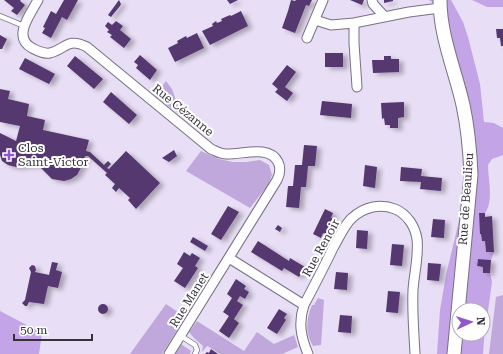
<svg xmlns="http://www.w3.org/2000/svg" width="503" height="354" font-family="'Roboto Serif',serif">
<defs>
<filter id="shadow"><feDropShadow dx="4.5" dy="2.5" stdDeviation="2" flood-color="#0004"/></filter>
</defs>
<rect width="100%" height="100%" fill="#e8def5"/>
<path fill="#c0a8dc" d="M166,81L172,89L178,106L202,131L155,96Z
M201,151L219,159L233,162H246L260,160L269,165L272,175L268,185L250,208L186,171Z
M503,295V354H489L496,297Z
M318,298L324,300L321,345L313,346C305,333 306,320 312,305H314Z
M166,304L185,317L162,354H130Z
M197,321L244,351L257,332L274,344L294,335L298,347L282,354H221L207,346L202,352L203,346L194,338L189,332Z
M181,344L191,351L190,354H175Z"/>
<path fill="#c3a4e6" fill-rule="evenodd" d="M429,0H451L463,22L468,37L480,84L484,122L494,123L503,128V155L492,159L488,165C488,179 494,201 485,213H479L482,241H485L486,252H494L491,260L478,259L477,266L483,267V273H490L492,282L484,340L483,354H437L440,310L446,275L470,175L440,8ZM459,310H483V334H459Z
M472,0H503V7H487Z
M0,311L42,333L39,354H0Z"/>
<path fill="#543770" filter="url(#shadow)" d="M4,0H21L20,1L25,5L17,15L11,11L14,8Z
M64,0H78L67,20L62,17L51,38L42,33L45,28L43,27L51,11L56,14Z
M119,0L121,4L120,6L111,17L108,15Z
M227,0H238L230,4Z
M291,0L295,1L296,0H312L309,6L306,5L295,33L282,28L288,11Z
M350,0H364L362,5Z
M384,0H393V1L384,3Z
M241,11L248,26L210,45L202,31L213,26L212,24L216,21L217,23L222,21L221,19L230,15L231,16Z
M116,21L123,26L120,30L131,39L124,48L110,37L112,35L107,32L109,30L105,26L108,22L112,25Z
M496,29H503V46H501L500,38H497Z
M197,33L204,48L175,62L168,48L178,43L177,41L186,36L187,38Z
M0,35L7,39L2,49H0Z
M325,53H343V67H325Z
M140,55L157,70L150,80L136,68L138,65L134,62Z
M75,56L103,79L94,89L67,66Z
M384,56H391V59H399V72L373,73L372,60H384Z
M25,58L55,74L49,84L19,69Z
M287,65L296,72L285,87L293,93L287,101L275,92L278,89L272,84Z
M0,89L10,91L8,99L29,104L27,116L45,120L43,130L89,140L86,151L90,152L104,165L108,161L111,164L107,168L109,169L126,151L160,183L136,209L128,200L130,198L119,188L116,192L112,188L115,184L105,175L107,173L88,156H85L84,162L77,175L71,179L64,181L52,179L39,166L35,165L16,167L8,165L2,161L0,155V133L16,141L20,126L0,122Z
M111,92L137,115L129,124L103,102Z
M322,101L352,104L351,118L320,115Z
M404,102V117L398,118V128H390V125H385L384,118L382,119L381,103Z
M304,145L317,146L315,166H308L306,187H301L299,208L286,207L288,186H293L295,165H302Z
M174,150L177,156L169,162L162,158Z
M365,165L377,167L375,188L363,186Z
M401,167L422,169L421,176L442,178L441,191L420,189L421,182L400,181Z
M228,206L239,212L221,240L211,234Z
M325,209L333,213L331,218L334,219L326,234L323,233L321,238L313,234Z
M479,213H485V217L492,216L494,252H486L485,241H482L481,234H480Z
M433,219L445,220L444,238L431,237Z
M278,225L282,228L280,232L275,229Z
M357,230L368,231L367,249L356,248Z
M193,237L208,246L205,251L190,242Z
M258,241L289,261L290,258L305,267L299,277L284,268L282,271L251,252Z
M392,244L404,245L402,266L390,265Z
M184,252L190,256L192,253L200,258L195,266L198,268L185,288L174,281L183,268L177,264Z
M478,259L491,260L490,273H483V267L477,266Z
M52,262L58,263L56,270L62,272L58,288L48,286L44,304L29,302L27,306H25L22,303L25,300L31,272L29,268L32,265L35,266L36,270L35,272L49,275Z
M428,263L441,264L439,281L427,280Z
M336,272L348,273L347,290L334,289Z
M236,279L246,286L244,289L249,292L245,299L240,296L237,301L243,305L234,319L239,323L229,338L219,331L229,316L223,312L232,298L227,294Z
M388,291L400,292L398,313L386,312Z
M98 309a5 5 0 1 1 10 0a5 5 0 1 1-10 0Z
M279,309L287,314L284,318L286,320L277,334L267,328Z
M340,315L352,316L351,333L338,332Z
M211,349L218,354H205L207,352L209,353Z"/>
<g fill="none" stroke-linecap="round" stroke-linejoin="round">
<g stroke="#797084" stroke-width="6">
<path id="lane" d="M0,16L24,26
M181,336L195,345L197,350L195,354"/>
</g>
<g stroke="#797084" stroke-width="11">
<path id="street" d="M38,0C30,15 12,37 32,48C38,51 43,54 50,53C66,49 67,37 87,47L211,149C216,151 220,154 226,154C241,155 269,144 278,162C281,168 280,174 277,180L169,354
M372,0L373,4L385,17
M315,20L331,25L354,23L409,12L440,8
M354,23V43L357,87
M307,38L323,0
M229,258L304,305C314,286 324,267 333,248C339,238 344,225 352,218C364,207 380,203 395,209C407,214 415,226 417,239C419,256 414,274 413,290C412,312 414,333 415,354
M304,305C298,323 301,337 308,354"/>
</g>
<g stroke="#797084" stroke-width="15">
<path id="secondary" d="M440,0C440,36 455,70 463,105C468,128 470,151 471,175L454,354"/>
</g>
<use href="#lane" stroke="#fff" stroke-width="4.5"/>
<use href="#street" stroke="#fff" stroke-width="9"/>
<use href="#secondary" stroke="#fff" stroke-width="13"/>
</g>
<path fill="#9456cc" stroke="#fff" stroke-width="1.5" d="M7 149h4v4h4v4h-4v4h-4v-4h-4v-4h4z"/>
<g text-anchor="middle" dominant-baseline="central" stroke-width="4" stroke-linejoin="round" paint-order="stroke">
<g font-size="12" fill="#36323b" stroke="#fff">
<text transform="translate(183 110) rotate(39)">Rue Cézanne</text>
<text transform="translate(466 199) rotate(-86)">Rue de Beaulieu</text>
<text transform="translate(321 248) rotate(-61)">Rue Renoir</text>
<text transform="translate(189 300) rotate(-58)">Rue Manet</text>
</g>
<g font-size="12" fill="#36323b" stroke="#fff" text-anchor="start">
<text x="18" y="148">Clos<tspan x="18" dy="14">Saint-Victor</tspan></text>
</g>
</g>
<g transform="translate(471 322) rotate(86)"><circle r="19" fill="#ffffff" stroke="#afadb1"/>
<path d="M0-3L7 15L0 10L-7 15Z" fill="#9456cc"/>
<text y="-6" font-size="11" font-weight="bold" text-anchor="middle" fill="#36323b">N</text>
</g>
<path d="M14 334v6h78v-6" fill="none" stroke="#36323b" stroke-width="2"/>
<text x="20" y="334" font-size="12" fill="#36323b" stroke="#ffffff" stroke-width="3" paint-order="stroke">50 m</text>
</svg>
